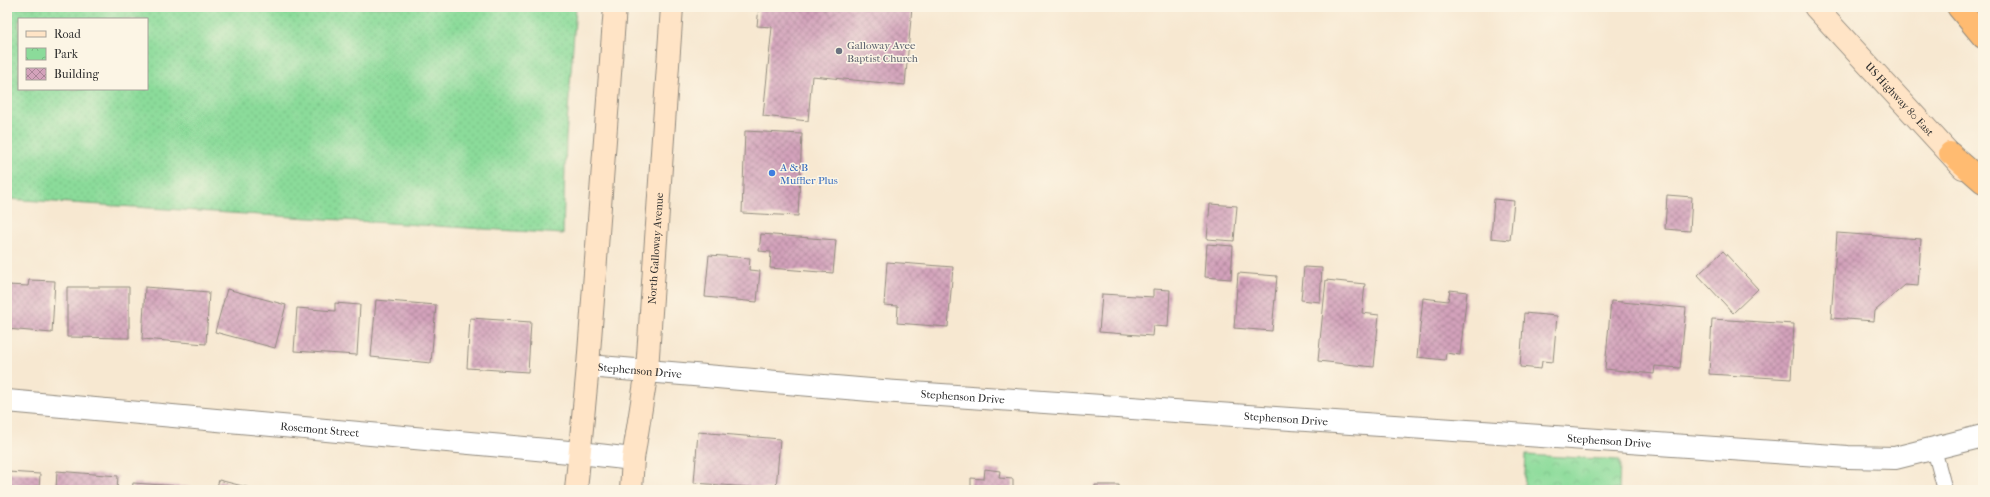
<svg xmlns="http://www.w3.org/2000/svg" width="1990" height="497" font-family="'IM FELL French Canon',serif">
<defs>
<pattern id="grass-dots" width="8" height="8" patternUnits="userSpaceOnUse"><rect width="8" height="8" fill="#8bdb9a"/><path d="M2 2h.1M6 6h.1" fill="none" stroke="#78bc85" stroke-width="1.8" stroke-linecap="round"/></pattern>
<pattern id="park-crowns" width="20" height="18" patternUnits="userSpaceOnUse"><rect width="20" height="18" fill="#8bdb9a"/><path d="M2 6a3 3 0 1 1 6 0M12 15a3 3 0 1 1 6 0" fill="none" stroke="#78bc85"/></pattern>
<pattern id="building-cross-hatch" width="8" height="8" patternUnits="userSpaceOnUse"><rect width="8" height="8" fill="#d3a2bb"/><path d="M0 0l8 8M0 8l8-8" fill="none" stroke="#ab8498"/></pattern>
</defs>
<rect width="100%" height="100%" fill="#fcf5e5"/>
<filter id="ink" filterUnits="userSpaceOnUse"><feTurbulence type="fractalNoise" baseFrequency=".025" numOctaves="2"/><feDisplacementMap in="SourceGraphic" scale="8" xChannelSelector="R" yChannelSelector="G"/><feConvolveMatrix kernelMatrix="1 2 1 2 8 2 1 2 1" color-interpolation-filters="sRGB"/></filter>
<filter id="wash" filterUnits="userSpaceOnUse"><feTurbulence type="fractalNoise" baseFrequency=".012" numOctaves="4" result="noise"/><feDisplacementMap in="SourceGraphic" scale="16" xChannelSelector="R" yChannelSelector="G"/><feGaussianBlur stdDeviation="0.9" result="paint"/><feColorMatrix in="noise" values="0 0 0 0 0 0 0 0 0 0 0 0 0 0 0 0 0 1.4 0 .05"/><feComposite in="paint" operator="in"/></filter>
<g filter="url(#wash)">
<rect width="100%" height="100%" fill="#f7e8d1"/>
<path fill="url(#grass-dots)" stroke="#5b8362" fill-rule="evenodd" d="M7,7H576L566,137L563,234L7,199ZM19,19H147V89H19Z"/>
<path fill="url(#park-crowns)" stroke="#5b8362" d="M1526,455L1620,460L1619,490H1524Z"/>
<g id="blocks">
<path fill="url(#building-cross-hatch)" d="M759,7H912L905,85L812,76L808,121L763,116L772,27L757,26Z
M745,131L802,134L798,216L742,213Z
M1667,195L1692,197L1690,231L1665,229Z
M1494,199L1514,201L1510,240L1491,238Z
M1210,204L1237,206L1234,241L1207,239Z
M1837,233L1921,239L1918,286L1905,285L1875,311L1874,321L1831,318Z
M761,234L836,240L833,273L770,268L771,252L759,251Z
M1207,244L1233,246L1231,279L1205,277Z
M1723,251L1758,289L1733,313L1698,275Z
M709,255L750,258L749,270L760,271L757,302L705,297Z
M887,262L953,267L948,327L897,323L898,306L884,305Z
M1304,267L1322,268L1320,302L1301,300Z
M1238,273L1277,276L1272,331L1234,328Z
M29,280L55,281L52,333L7,329V285L28,286Z
M1326,280L1365,284L1362,313L1379,315L1374,367L1318,361Z
M67,287H129V338L67,337Z
M145,287L209,292L206,344L142,339Z
M227,289L286,305L275,348L215,332Z
M1153,289L1170,290L1168,327L1153,326L1152,336L1099,332L1102,294L1153,297Z
M1450,290L1467,292L1460,355L1446,353L1445,360L1417,357L1423,298L1448,301Z
M376,300L436,305L431,363L371,357Z
M1611,301L1686,308L1680,368L1655,366L1654,374L1605,369Z
M335,303L360,305L357,355L294,351L297,308L335,311Z
M1524,313L1557,316L1553,362L1542,361L1541,369L1520,367Z
M470,318L531,322L528,372L467,368Z
M1712,319L1794,324L1791,379L1709,374Z
M698,432L780,439L776,489L694,483Z
M985,469L1000,471L999,478L1013,479V490H971V478L984,479Z
M57,471L118,476L117,490H56Z
M7,472L40,474L39,490H7Z
M219,480L254,489V490H216Z
M133,483L193,487V490H132Z
M1095,485H1119V490H1095Z"/>
</g>
</g>
<g filter="url(#ink)">
<use href="#blocks" fill-opacity="0" stroke="#918a7e" stroke-width="1"/>
<g fill="none" stroke-linecap="round" stroke-linejoin="round">
<g stroke="#918a7e" stroke-width="16">
<path id="service" d="M1934,449L1945,490"/>
</g>
<g stroke="#918a7e" stroke-width="24">
<g id="minor">
<path id="s1" d="M588,366L882,391L1848,457L1895,458L1983,436"/>
<path id="s2" d="M7,401L580,453L633,459"/>
</g>
</g>
<g stroke="#918a7e" stroke-width="24">
<g id="secondary">
<path id="s3" d="M1815,7L1963,168"/>
<path d="M576,490L588,366L615,7"/>
<path id="s4" d="M631,490L633,459L647,370L672,7"/>
</g>
</g>
<g stroke="#918a7e" stroke-width="24">
<path id="motorway" d="M1958,7L1983,37
M1950,153L1983,182"/>
</g>
<use href="#service" stroke="#fff" stroke-width="14"/>
<use href="#minor" stroke="#fff" stroke-width="22"/>
<use href="#secondary" stroke="#ffe4c6" stroke-width="22"/>
<use href="#motorway" stroke="#ffbb71" stroke-width="22"/>
</g>
</g>
<circle fill="#6b7280" stroke="#fcf5e5" stroke-width="1.5" cx="839" cy="51" r="4"/>
<circle fill="#3f7fe0" stroke="#fcf5e5" stroke-width="1.5" cx="772" cy="173" r="4"/>
<g text-anchor="middle" dominant-baseline="central" stroke-width="3" stroke-linejoin="round" paint-order="stroke">
<g font-size="11" fill="#5b616d" stroke="#fcf5e5" text-anchor="start">
<text x="847" y="45">Galloway Avee<tspan x="847" dy="13">Baptist Church</tspan></text>
</g>
<g font-size="11" fill="#2b2b2b" stroke="#fcf5e5">
<text stroke="none"><textPath href="#s3" startOffset="125">US Highway 80 East</textPath></text>
<text stroke="none"><textPath href="#s4" startOffset="243">North Galloway Avenue</textPath></text>
<text stroke="none"><textPath href="#s1" startOffset="52">Stephenson Drive</textPath></text>
<text stroke="none"><textPath href="#s1" startOffset="376">Stephenson Drive</textPath></text>
<text stroke="none"><textPath href="#s1" startOffset="700">Stephenson Drive</textPath></text>
<text stroke="none"><textPath href="#s2" startOffset="314">Rosemont Street</textPath></text>
<text stroke="none"><textPath href="#s1" startOffset="1024">Stephenson Drive</textPath></text>
</g>
<g font-size="11" fill="#366cbe" stroke="#fcf5e5" text-anchor="start">
<text x="780" y="167">A &amp; B<tspan x="780" dy="13">Muffler Plus</tspan></text>
</g>
</g>
<rect width="1990" height="497" fill="none" stroke="#fcf5e5" stroke-width="24"/>
<rect x="18" y="18" width="130" height="72" fill="#fcf5e5" stroke="#a8a49b"/>
<rect x="26" y="31" width="20" height="6" fill="#ffe4c6" stroke="#a8a49b"/>
<text x="54" y="38" font-size="12" fill="#2b2b2b">Road</text>
<rect x="26" y="48" width="20" height="12" fill="url(#park-crowns)" stroke="#a8a49b"/>
<text x="54" y="58" font-size="12" fill="#2b2b2b">Park</text>
<rect x="26" y="68" width="20" height="12" fill="url(#building-cross-hatch)" stroke="#a8a49b"/>
<text x="54" y="78" font-size="12" fill="#2b2b2b">Building</text>
</svg>
